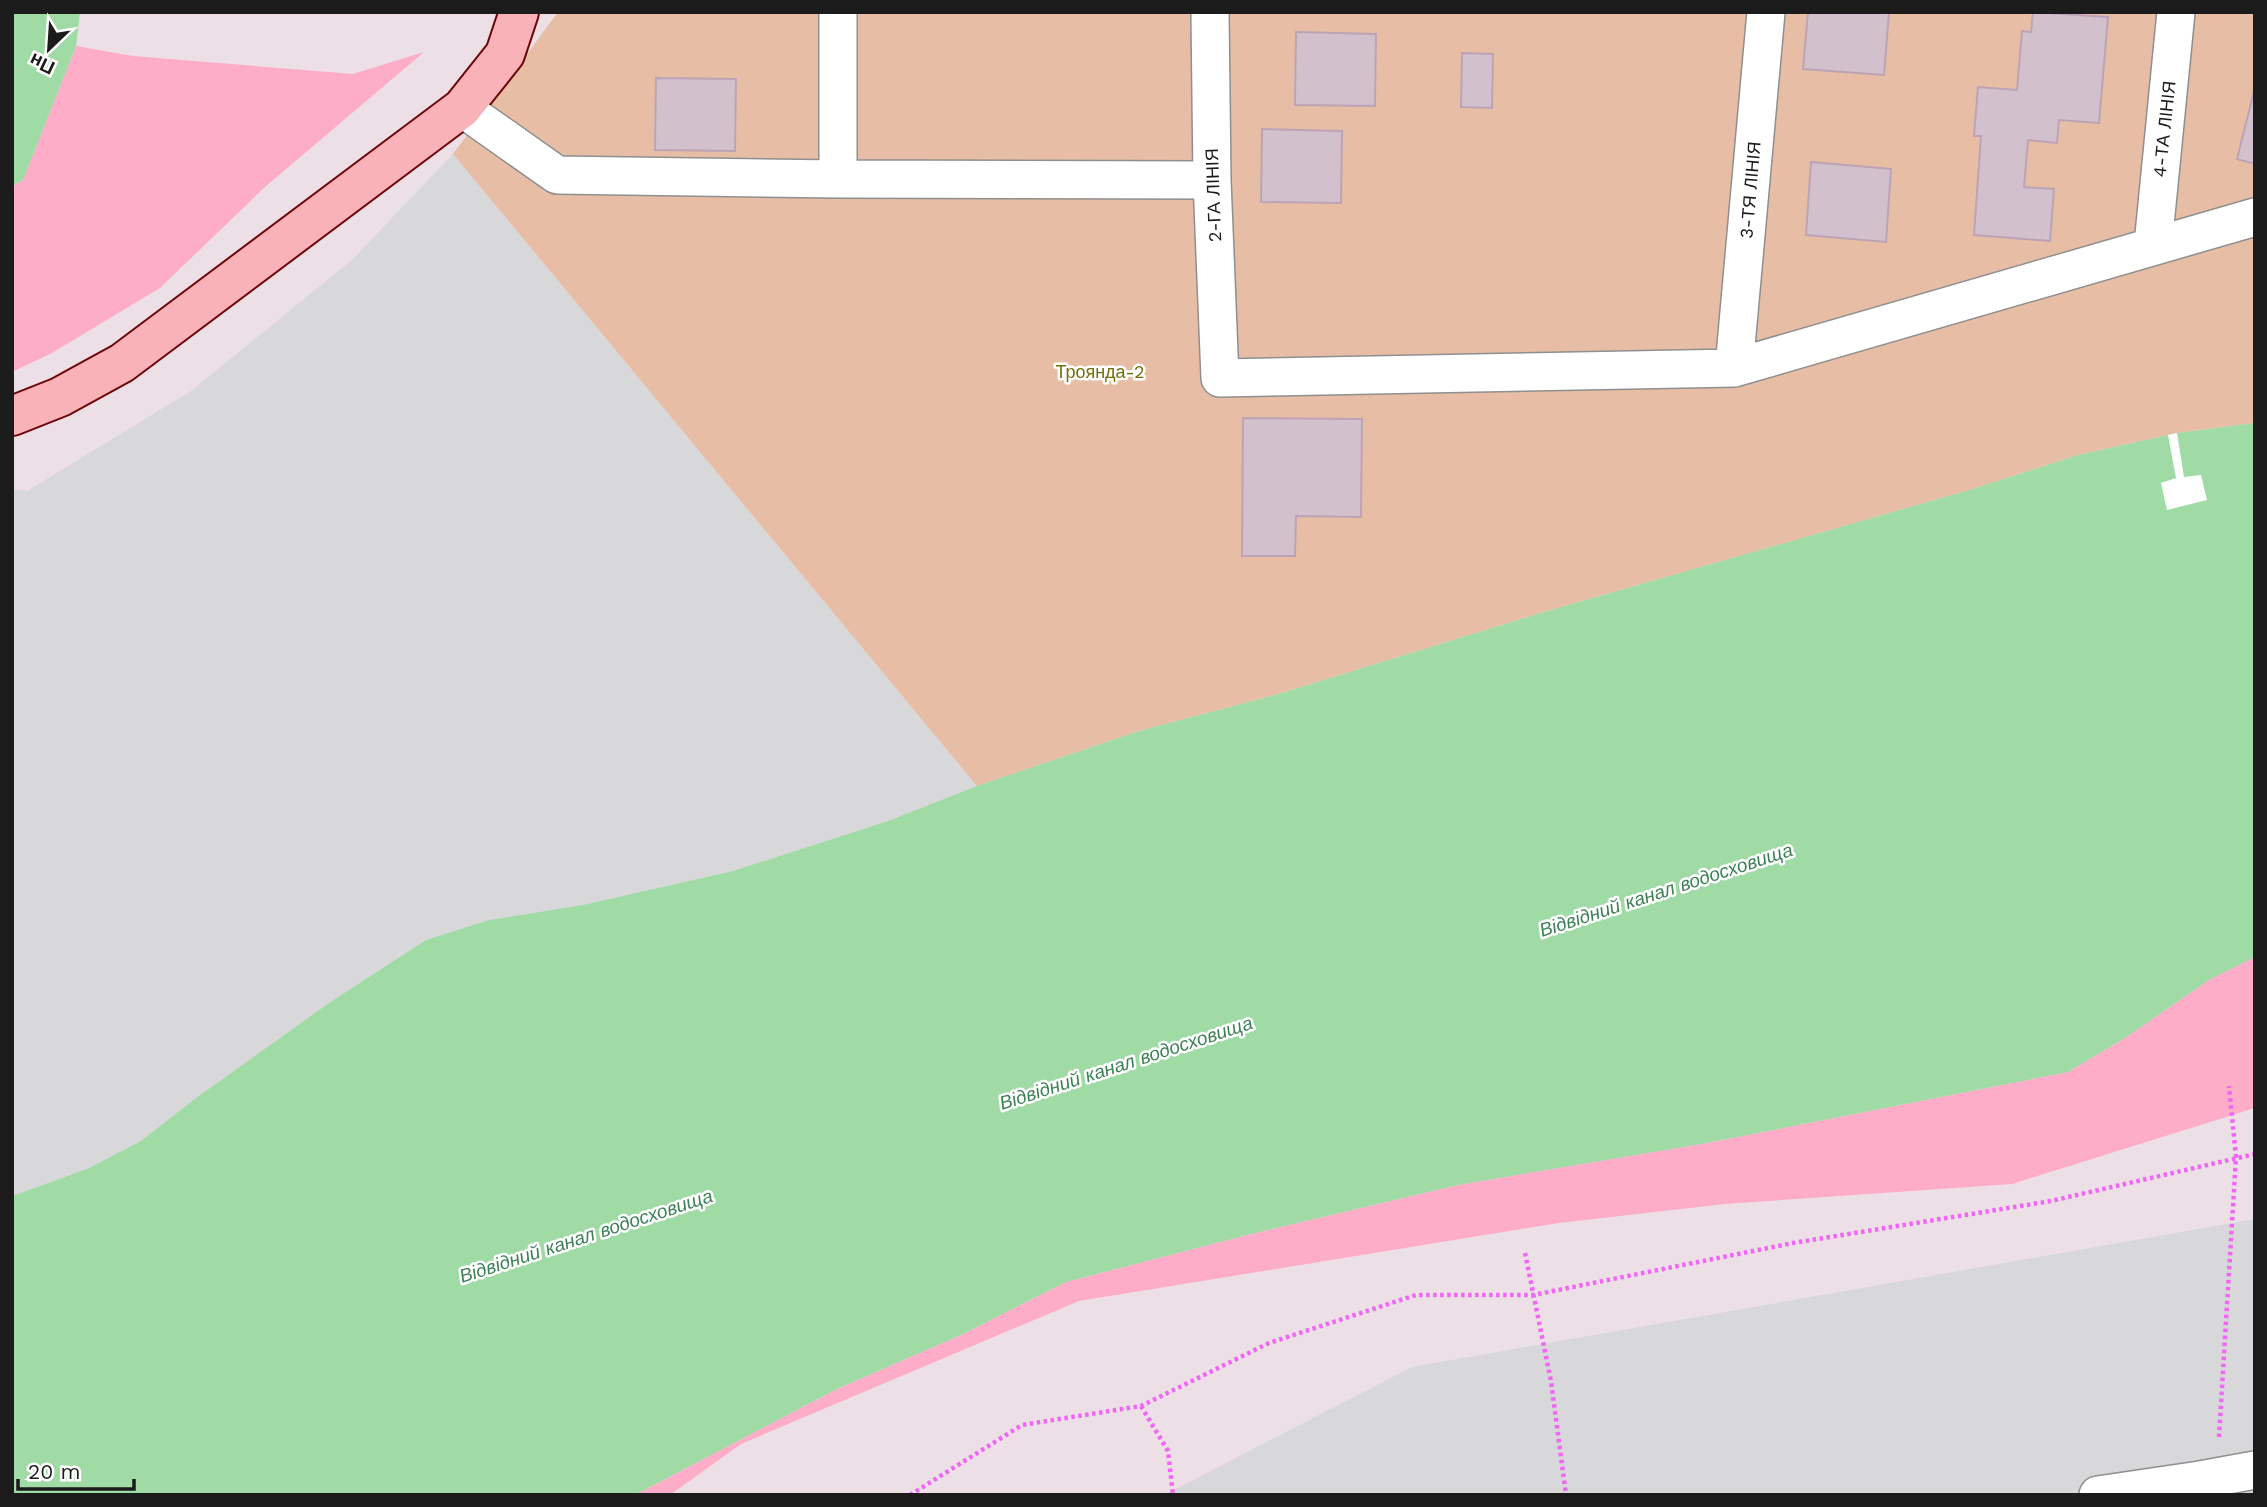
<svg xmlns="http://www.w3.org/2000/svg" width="2267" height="1507" font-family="'Work Sans',sans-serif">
<rect width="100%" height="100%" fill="#ece0e6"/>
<path fill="#d8d7d9" d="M453,154L977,786L888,821L733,871L583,905L489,920L426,940L329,1003L196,1098L141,1141L87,1169L12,1196V489L27,491L191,391L353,259Z
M2255,1219V1495H1164L1412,1367Z"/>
<path fill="#e7bea5" d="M558,12H2255V423L2177,433L2078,455L1973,489L1544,612L1282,693L1139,731L977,786L453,154Z"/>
<path fill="#fdadc8" d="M76,46L133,56L353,74L424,52L265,187L160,288L52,353L12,372V186L23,180Z
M2255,957V1108L2012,1184L1725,1204L1559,1223L1079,1301L741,1444L670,1495H635L837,1389L961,1335L1066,1282L1251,1234L1458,1185L1707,1143L2068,1072L2125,1038L2209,980Z"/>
<path fill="#a0daa5" d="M12,12H80L76,46L23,180L12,186Z
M2255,423V957L2209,980L2125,1038L2068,1072L1707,1143L1458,1185L1251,1234L1066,1282L961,1335L837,1389L635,1495H12V1196L87,1169L141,1141L196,1098L329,1003L426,940L489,920L583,905L733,871L888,821L977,786L1139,731L1282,693L1544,612L1973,489L2078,455L2177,433Z"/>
<path fill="#fff" d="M2177,433L2184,477L2201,475L2207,500L2167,510L2161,483L2176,478L2168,435Z"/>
<path fill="#d2c1cd" stroke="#bda3b5" stroke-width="2" d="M1808,12H1889L1884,75L1803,69Z
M2033,12L2108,17L2099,123L2059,120L2057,143L2028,140L2024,187L2054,189L2050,241L1974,235L1981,136H1974L1978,87L2017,90L2022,31L2031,32Z
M1296,32L1376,34L1375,106L1295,105Z
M1462,53L1493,54L1492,108L1461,107Z
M656,78L736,79L735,151L655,150Z
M2255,87V164L2237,159Z
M1262,129L1342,131L1341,203L1261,202Z
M1811,162L1891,169L1886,242L1806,235Z
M1243,418L1362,419L1361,517L1296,516L1295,556H1242Z"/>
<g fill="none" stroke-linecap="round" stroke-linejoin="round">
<g stroke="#8f8f8f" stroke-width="40">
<path id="street" d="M838,12V179
M1210,12L1212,180L1220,378L1734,368L2255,217
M462,108L557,175L838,179L1212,180
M2153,245L2176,12
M1734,368L1766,12
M2098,1495L2200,1480L2255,1470"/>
</g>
<g stroke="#6d0609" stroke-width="42">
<path id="secondary" d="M12,416L60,397L122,363L462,108L505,54L519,12"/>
</g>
<path stroke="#f266f7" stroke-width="4.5" stroke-dasharray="3.5 3.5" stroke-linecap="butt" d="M1525,1253L1551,1381L1566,1495
M1141,1406L1168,1451L1173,1495
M2219,1437L2236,1157L2229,1086
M910,1495L1022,1425L1141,1406L1269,1343L1416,1295H1533L1793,1243L2051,1201L2255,1154"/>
<use href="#street" stroke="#fff" stroke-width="37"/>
<use href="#secondary" stroke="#f8b2b8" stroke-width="38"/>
</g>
<g text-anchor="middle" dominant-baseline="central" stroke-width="5" stroke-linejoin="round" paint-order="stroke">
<g font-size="18" fill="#1b1b1b" stroke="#fff">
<text transform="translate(2164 129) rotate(-84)">4-ТА ЛІНІЯ</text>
<text transform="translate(1750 190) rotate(-85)">3-ТЯ ЛІНІЯ</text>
<text transform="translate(1213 195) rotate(-92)">2-ГА ЛІНІЯ</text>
</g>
<g font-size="18" fill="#746f0d" stroke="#fff">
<text x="1100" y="371">Троянда-2</text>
</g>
<g font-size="19" font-style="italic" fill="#3c8255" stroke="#fff">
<text transform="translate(1666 890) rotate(-18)">Відвідний канал водосховища</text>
<text transform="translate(1126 1063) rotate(-18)">Відвідний канал водосховища</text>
<text transform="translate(586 1236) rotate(-18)">Відвідний канал водосховища</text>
</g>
</g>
<rect width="2267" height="1507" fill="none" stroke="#1b1b1b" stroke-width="28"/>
<g transform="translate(49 49) rotate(205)" stroke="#ffffff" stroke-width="5" paint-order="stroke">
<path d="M0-5L12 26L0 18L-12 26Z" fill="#1b1b1b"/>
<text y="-10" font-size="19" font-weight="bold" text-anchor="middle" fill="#1b1b1b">Пн</text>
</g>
<path d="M18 1479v10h116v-10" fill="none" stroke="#1b1b1b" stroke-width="3.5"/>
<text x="28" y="1479" font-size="21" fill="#1b1b1b" stroke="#ffffff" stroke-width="5" paint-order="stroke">20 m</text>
</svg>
